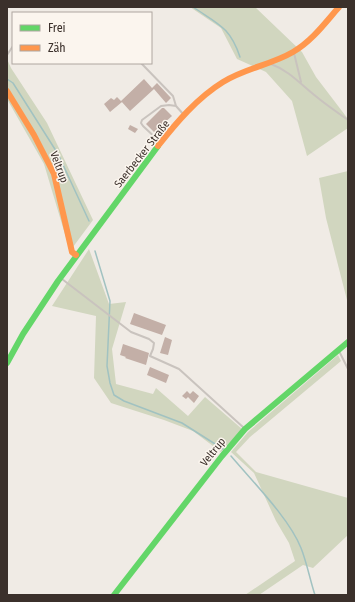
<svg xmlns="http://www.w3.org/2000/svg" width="355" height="602" font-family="'Fira Sans Condensed',sans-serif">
<rect width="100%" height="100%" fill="#f0ebe5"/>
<path fill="#d1d6bf" d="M190,7H255L302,52L316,77L348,119V128L307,156L292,101L266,72L237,59L221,28Z
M7,59L11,68L47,123L93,220L70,251L44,164L7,99Z
M348,171V304L326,218L319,178Z
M89,249L109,304L126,302L112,349L116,384L153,394L156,388L188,416L205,397L242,429L221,452L193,431L164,420L111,403L94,378L96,316L52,306Z
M338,355L341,361L250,437L236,452L256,472L348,498V535L313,568L303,565L259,595H245L295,561L289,543L276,521L254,473L231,452L248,432Z"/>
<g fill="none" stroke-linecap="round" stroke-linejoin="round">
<path stroke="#a1c2c1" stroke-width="1.5" d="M193,7C218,24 230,27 240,57
M7,79L13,83L58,154L89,221
M95,251L110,301L107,366L110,383L114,395L124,401L182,423L223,449
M231,456C252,481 289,518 301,548C307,563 310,580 315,595"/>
</g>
<path fill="#c3afa7" d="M144,79L152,88L157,83L171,98L166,103L154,89L130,111L121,101Z
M117,97L122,102L110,112L104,104L111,98L114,100Z
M162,108H164L172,116L154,132L146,124Z
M130,125L138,129L135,133L128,129Z
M134,313L166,325L162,335L130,324Z
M165,337L172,340L168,355L160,353Z
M123,344L149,353L146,365L125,358L126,357L120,355Z
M150,367L169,375L166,383L147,375Z
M187,391L190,394L193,391L199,396L194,403L188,397L186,399L182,396Z"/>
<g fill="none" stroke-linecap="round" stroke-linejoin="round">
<path stroke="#c9c3be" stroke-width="2" d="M294,53L301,82
M7,55L13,46
M141,63L173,96L176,106L184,115
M271,64C290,71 302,86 318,98C328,106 338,113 348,120
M160,142L143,126L141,123L142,120L161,106L169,105L176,106
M62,279L131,332L149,339L154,343L153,349L150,356L179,369L244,428
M339,351L348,369"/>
<path stroke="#63d668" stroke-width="6" d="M7,363L23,334L58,281L158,146
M114,595L222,456L245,429L348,342"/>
<path stroke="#ff974d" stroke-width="6" d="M7,91L34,135L54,174L72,252L76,255
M158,146C176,123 197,98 223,82C245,68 271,65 293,52C312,41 325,23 339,7"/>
</g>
<g text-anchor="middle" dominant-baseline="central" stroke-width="3" stroke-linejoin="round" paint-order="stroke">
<g font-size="11" fill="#3b302b" stroke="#fbf5ee">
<text transform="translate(142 154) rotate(-52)">Saerbecker Straße</text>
<text transform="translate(59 167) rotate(69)">Veltrup</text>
<text transform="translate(213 452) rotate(-51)">Veltrup</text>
</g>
</g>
<rect width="355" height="602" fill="none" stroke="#3b302b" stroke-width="16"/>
<rect x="12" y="12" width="140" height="52" fill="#fbf5ee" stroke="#aea6a0"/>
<rect x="20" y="25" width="20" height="6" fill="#63d668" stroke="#aea6a0"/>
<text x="48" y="32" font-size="12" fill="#3b302b">Frei</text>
<rect x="20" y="45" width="20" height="6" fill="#ff974d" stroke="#aea6a0"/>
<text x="48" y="52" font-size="12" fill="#3b302b">Zäh</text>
</svg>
